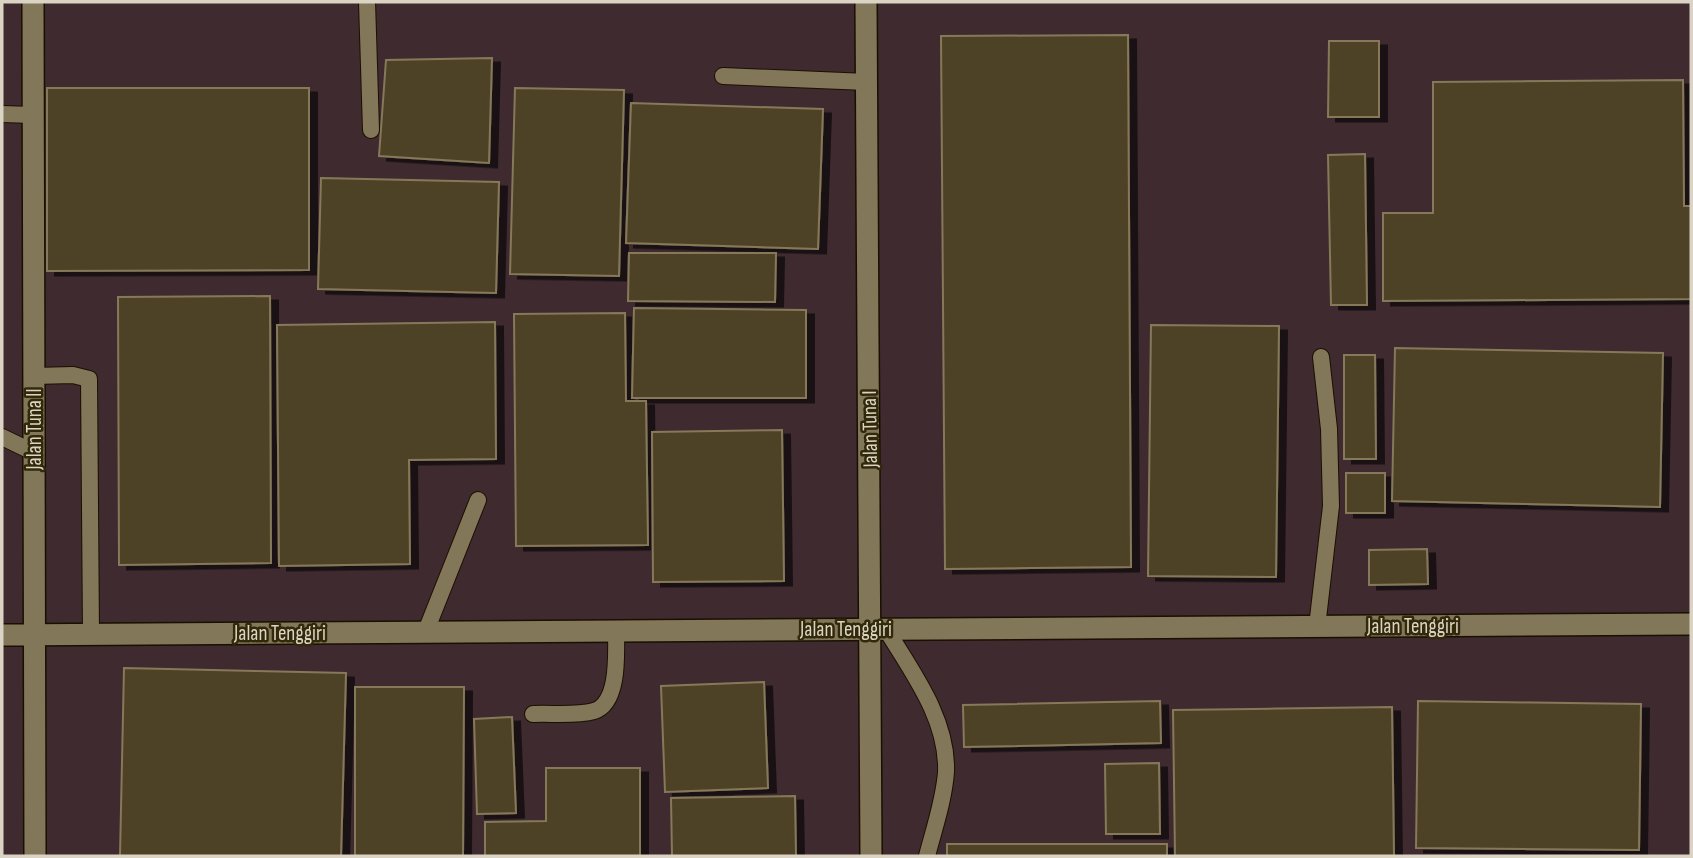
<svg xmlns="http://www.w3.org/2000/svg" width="1693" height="858" font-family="'Sofia Sans Condensed',sans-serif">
<defs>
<filter id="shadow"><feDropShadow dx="8" dy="4.5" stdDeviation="0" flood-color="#0009"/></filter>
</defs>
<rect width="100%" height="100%" fill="#32280a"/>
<path fill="#3e2a2f" d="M2,2H1691V856H2Z"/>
<path fill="#4e4225" stroke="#85795a" stroke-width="2" filter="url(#shadow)" d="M1128,35L1131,567L945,569L941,36Z
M1329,41H1379V117H1328Z
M492,58L489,163L379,156L386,60Z
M1683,80L1684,206H1691V299L1383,301V213H1433V82Z
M47,88H309V270L47,271Z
M515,88L624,90L619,276L510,274Z
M631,103L823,109L818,249L626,243Z
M1365,154L1367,305H1331L1328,155Z
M321,178L499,182L496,293L318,289Z
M629,253H776L775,302L628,301Z
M270,296L271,563L119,565L118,297Z
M634,308L806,310V398H632Z
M625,313L626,401H646L648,545L516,546L514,314Z
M495,322L496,459L409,460L410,564L279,566L277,325Z
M1151,325L1279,326L1276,577L1148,576Z
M1395,348L1663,353L1660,507L1392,501Z
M1344,355H1375L1376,459H1344Z
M782,430L784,581L653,582L652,432Z
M1346,473H1385V513H1346Z
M1427,549L1428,584L1369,585V550Z
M124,668L346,673L341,856H120Z
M764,682L768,788L665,792L661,686Z
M355,687H464L463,856H355Z
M1160,701L1161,743L964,747L963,705Z
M1418,701L1641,704L1639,850L1416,848Z
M1392,707L1394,856H1175L1173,710Z
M512,717L516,813L477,814L474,719Z
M1159,763L1160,834H1106L1105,764Z
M546,768H640V856H485V822L546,821Z
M795,796L796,856H672L671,798Z
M947,844H1167V856H947Z"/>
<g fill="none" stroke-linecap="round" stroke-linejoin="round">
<g stroke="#1a1000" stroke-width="18">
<path id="service" d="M367,2L371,130
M723,76L867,82
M2,114L33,115
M34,376L73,375L89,379L91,634
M2,437L35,453
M1317,627L1331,506L1329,429L1321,357
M886,629C912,672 948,719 946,772C944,800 934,829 927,856
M426,631L478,500
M533,714C551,713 576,716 594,711C620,703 616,651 616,630"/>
</g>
<g stroke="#1a1000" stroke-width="24">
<path id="minor" d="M33,2L35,856
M866,2L871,856
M2,635L1691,624"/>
</g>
<use href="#service" stroke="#837759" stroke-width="16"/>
<use href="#minor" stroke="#837759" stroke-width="21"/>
</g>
<g text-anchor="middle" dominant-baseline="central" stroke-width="5" stroke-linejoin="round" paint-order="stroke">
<g font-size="21" fill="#dbd4c4" stroke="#32280a">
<text transform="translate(34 429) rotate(-90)">Jalan Tuna II</text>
<text transform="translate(870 429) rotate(-91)">Jalan Tuna I</text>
<text x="1413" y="626">Jalan Tenggiri</text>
<text x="846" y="629">Jalan Tenggiri</text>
<text x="280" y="633">Jalan Tenggiri</text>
</g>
</g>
<rect width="1693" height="858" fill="none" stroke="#dbd4c4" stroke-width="7"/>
</svg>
